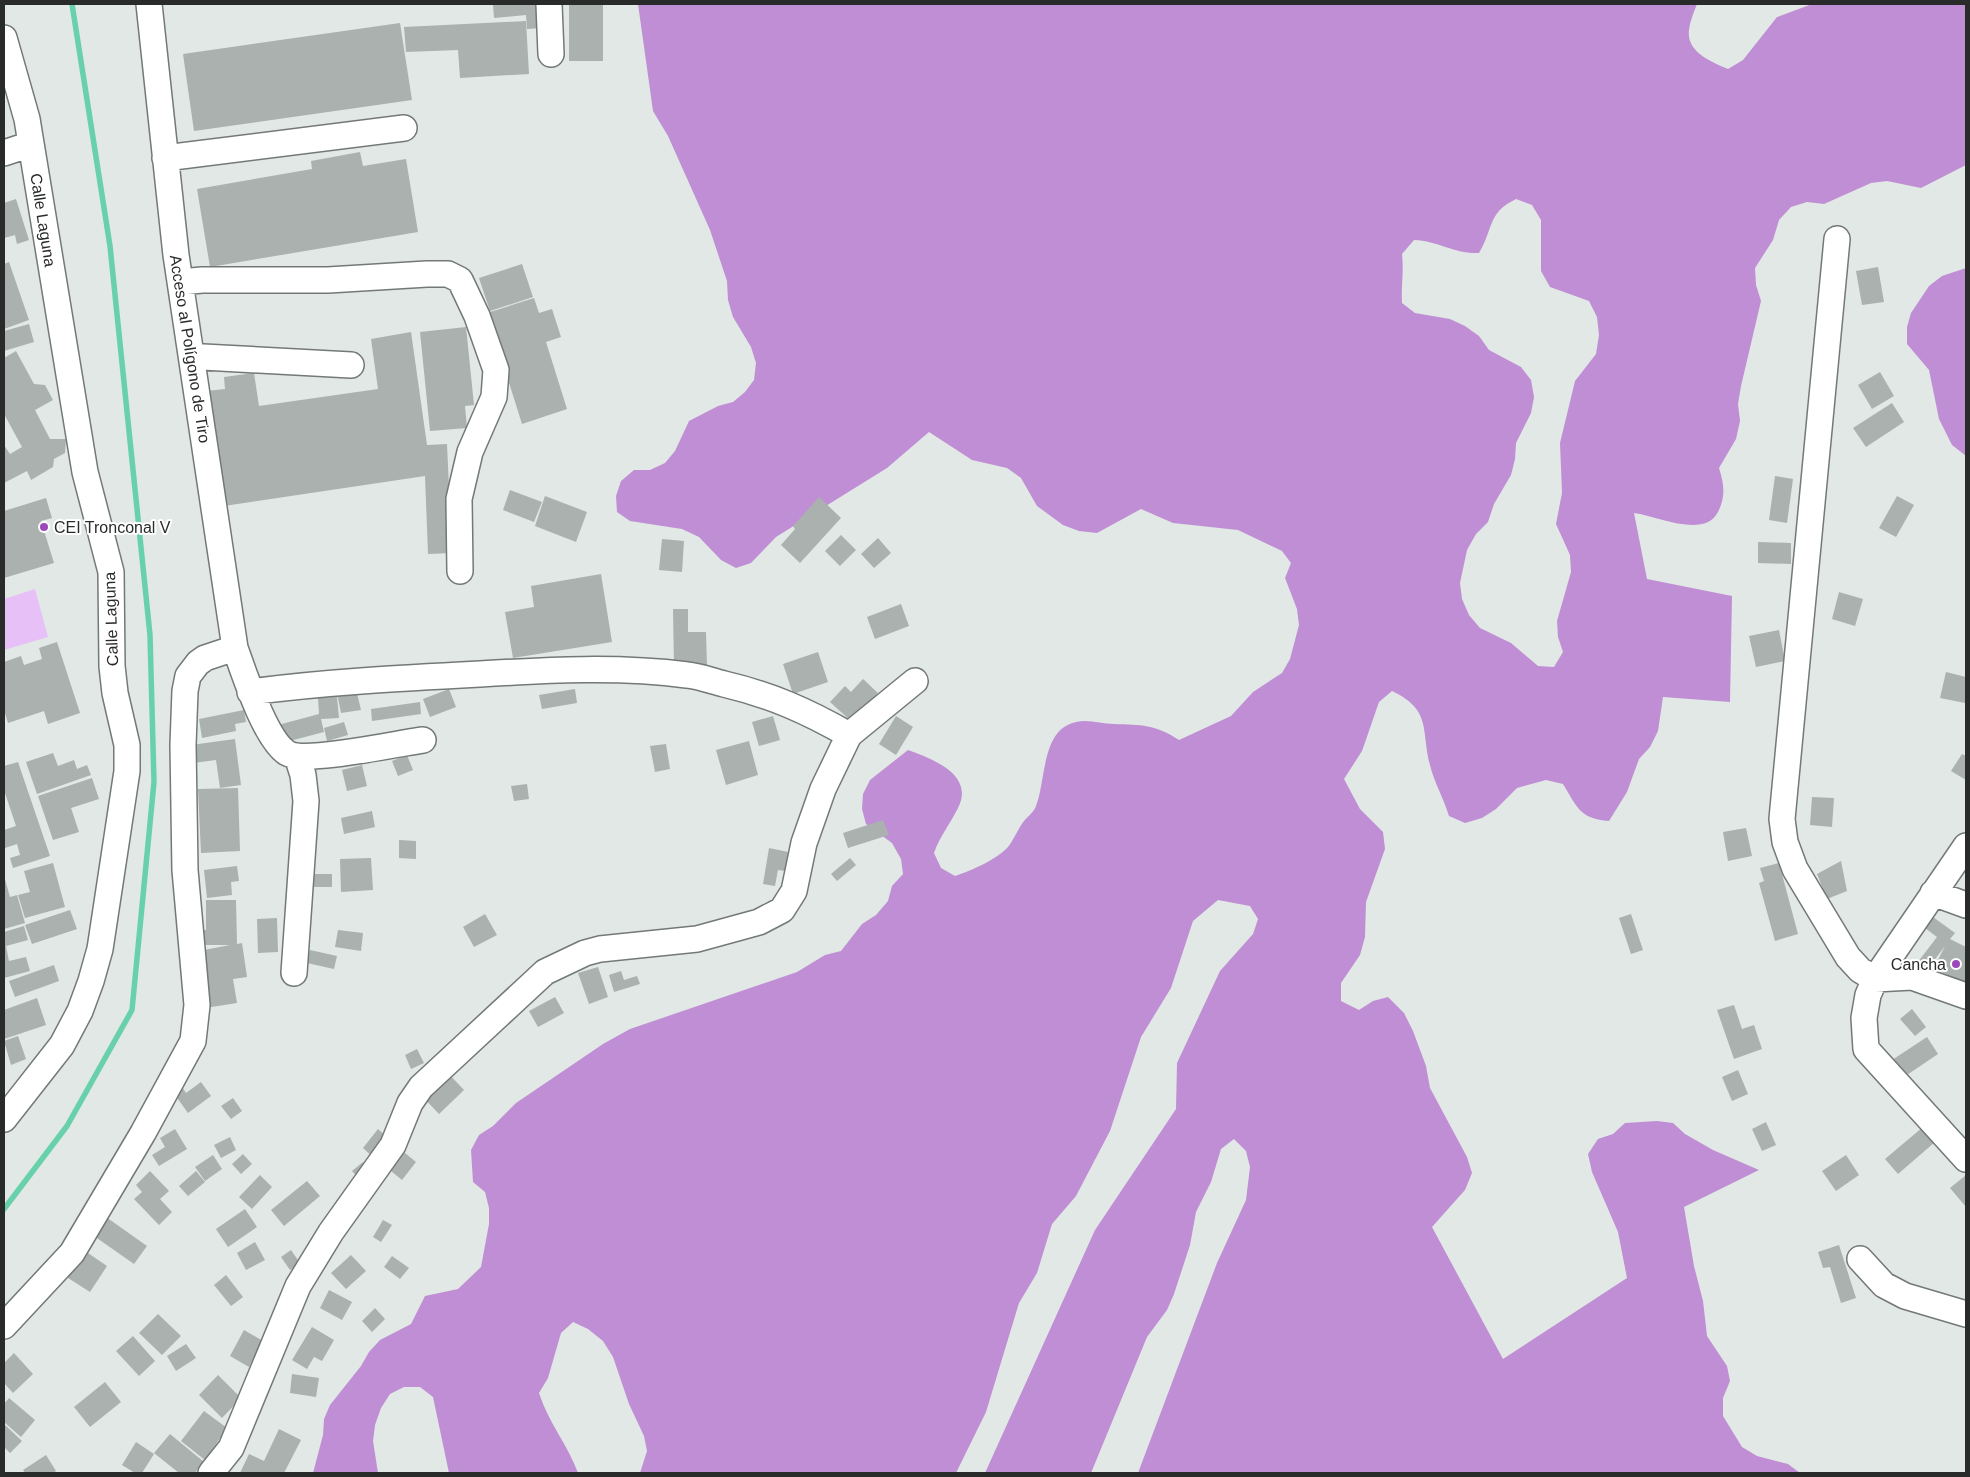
<svg xmlns="http://www.w3.org/2000/svg" width="1970" height="1477" font-family="Helvetica,sans-serif">
<rect width="100%" height="100%" fill="#e1e8e5"/>
<path fill="#e8c0f8" d="M35,589L48,637L4,650V599Z"/>
<path fill="#c08ed4" fill-rule="evenodd" d="M638,4H1697C1694,12 1690,21 1689,30C1686,52 1712,62 1728,69L1743,60L1777,17L1812,4H1966V165L1921,188L1887,181L1871,183L1824,204L1807,202L1791,207L1779,220L1773,240L1755,268L1756,285L1761,301L1741,386L1738,404L1740,421L1736,439L1719,468C1724,484 1726,496 1718,512C1704,539 1658,516 1634,513L1647,579L1732,596L1730,702L1663,697L1658,731L1650,747L1639,759L1627,792L1609,821C1580,819 1577,807 1563,784L1546,780L1517,788L1496,809L1482,818L1465,823L1449,816C1444,799 1434,782 1430,765C1421,730 1432,710 1392,691L1379,702L1362,751L1344,779L1360,809L1383,832L1385,849L1366,902L1365,937L1360,955L1341,983V1001L1359,1010L1373,1001L1388,997L1404,1013L1413,1031L1426,1066L1430,1088L1467,1157L1472,1173L1465,1190L1432,1227L1503,1359L1627,1278L1618,1232L1592,1172L1588,1154L1598,1139L1613,1134L1625,1123L1657,1121L1673,1123L1685,1134L1713,1150L1759,1170L1684,1207L1694,1266L1703,1301L1707,1336L1727,1366L1730,1381L1723,1398V1416L1742,1447L1757,1456L1788,1464L1800,1473H1138L1217,1263L1246,1200L1250,1167L1246,1151L1234,1139L1221,1149L1211,1182L1196,1212L1190,1245L1174,1294L1167,1310L1147,1337L1091,1473H985L1095,1230L1176,1109L1177,1063L1220,971L1253,934L1258,919L1250,906L1218,900L1193,921L1171,988L1141,1037L1110,1131L1076,1196L1052,1224L1037,1273L1019,1303L986,1412L956,1473H640L647,1451L644,1436L629,1404L613,1357L603,1341L588,1329L573,1322L561,1333L548,1378L539,1393C548,1422 568,1445 578,1473H449L433,1397L420,1387H404L390,1394L381,1408L375,1425L373,1441L378,1473H313L323,1435L324,1419L330,1405L361,1366L369,1352L380,1340L411,1324L425,1296L458,1289L481,1267L489,1224V1208L485,1192L473,1182L471,1150L479,1135L493,1126L516,1103L603,1044L630,1029L797,972L825,955L841,951L862,924L876,915L888,901L892,886L903,874L901,859L892,843L866,824L862,809L863,794L870,780L908,750C933,759 975,775 958,808C950,824 940,836 934,853L941,868L955,876C971,871 997,859 1008,847C1014,839 1018,829 1024,821C1028,816 1034,812 1036,806C1046,782 1041,729 1076,722C1089,719 1101,724 1114,724C1141,725 1155,724 1179,740L1231,716L1253,692L1282,673L1290,659L1299,625L1297,609L1285,578L1291,563L1282,551L1238,530L1173,523L1141,509L1097,533L1079,531L1063,525L1037,506L1021,478L1007,468L972,460L929,432L887,468L776,537L751,563L736,568L721,560L699,537L682,529L630,521L617,512L616,496L621,481L634,470H650L665,463L675,451L689,421L718,406L733,402L745,392L754,380L756,363L751,347L733,317L728,300L727,281L710,230L668,136L653,111ZM1516,199L1532,205L1541,220V271L1550,287L1589,301L1597,317L1599,335L1596,354L1575,381L1560,443L1562,493L1556,524L1570,555L1571,572L1557,621L1558,637L1563,652L1554,667L1538,666L1511,643L1480,628L1469,615L1462,599L1460,583L1467,550L1476,534L1488,522L1494,504L1511,475L1515,459L1516,443L1531,413L1534,397L1531,380L1521,367L1489,350L1479,336L1465,326L1450,319L1415,313L1402,303C1401,286 1404,271 1402,254L1414,240C1439,241 1454,254 1479,253C1494,228 1487,213 1516,199Z
M1966,268V456L1952,445L1939,419L1929,370L1907,344V327L1911,313L1929,286L1942,276Z"/>
<g fill="none" stroke-linecap="round" stroke-linejoin="round">
<path stroke="#68d1ab" stroke-width="5.5" d="M4,1209L67,1126L132,1010L154,782L150,635L110,246L72,4"/>
</g>
<path fill="#aab1ae" d="M493,4H541L543,28L527,29L526,15L494,18Z
M569,4H603V61H569Z
M526,21L529,74L460,78L458,50L406,52L404,27Z
M400,23L412,100L194,131L183,54Z
M360,152L363,166L406,159L418,232L210,267L197,189L312,169L311,161Z
M16,199L29,240L17,244L15,235L4,238V203Z
M9,262L29,320L4,329V264Z
M522,264L533,297L490,311L479,278Z
M1878,267L1884,302L1862,305L1856,271Z
M534,298L539,313L552,309L561,337L546,342L567,409L522,424L487,313Z
M29,324L34,342L4,351V331Z
M466,327L474,405L465,406L467,428L430,431L420,332Z
M411,332L427,445L447,444L452,553L428,554L425,476L224,506L207,391L225,389L224,377L254,373L259,406L378,389L371,339Z
M16,351L34,384L45,385L53,400L35,410L50,439H66L65,453L54,459L53,467L31,480L27,471L4,483V445L10,454L22,447L4,414V358Z
M1880,372L1894,396L1872,409L1858,385Z
M1892,403L1904,422L1866,447L1853,428Z
M1775,476L1793,479L1787,523L1769,520Z
M510,490L542,502L534,522L503,510Z
M545,496L587,512L576,542L535,526Z
M1897,496L1914,505L1896,537L1879,528Z
M819,497L841,518L800,563L781,545L795,529L793,526Z
M46,498L52,518L41,521L54,563L4,578V511Z
M841,535L856,550L840,566L825,551Z
M878,538L891,553L874,568L861,554Z
M662,539L684,541L682,572L659,570Z
M1758,542L1791,543V564L1758,563Z
M601,574L612,642L513,658L505,612L534,607L531,586Z
M1839,592L1863,599L1855,626L1832,619Z
M901,604L909,626L875,639L867,617Z
M673,609H688V632H706L707,667L674,668Z
M1779,630L1785,661L1756,667L1749,636Z
M57,642L80,713L48,724L44,711L8,723L4,710V662L21,656L24,665L42,659L39,648Z
M818,652L828,682L793,694L783,664Z
M1946,672L1966,677L1965,703L1940,698Z
M863,679L878,693L851,721L830,702L845,686L851,692Z
M356,689L361,710L341,713L337,693Z
M449,689L456,707L430,717L423,699Z
M575,689L577,703L542,709L539,695Z
M337,697L339,718L321,719L324,732L282,743L278,725L319,714L318,698Z
M420,702L421,714L372,721L371,709Z
M244,710L246,722L235,724L236,731L202,738L199,719Z
M773,716L780,740L759,746L752,722Z
M896,716L913,727L896,755L879,744Z
M344,722L348,735L327,741L324,728Z
M235,739L241,785L220,788L216,760L193,763L191,745Z
M749,741L758,775L726,785L716,750Z
M666,744L670,769L655,772L650,746Z
M53,753L58,766L74,760L77,769L87,765L91,775L37,794L26,762Z
M1962,754L1966,756V780L1951,771Z
M407,755L413,770L398,776L392,761Z
M18,762L50,856L13,868L10,858L20,855L17,844L5,848L4,845V830L16,826L4,790V766Z
M362,765L367,786L347,791L342,770Z
M92,778L99,799L71,808L79,832L53,840L38,796Z
M527,784L529,799L514,801L511,786Z
M238,788L240,851L201,853L198,789Z
M1812,797L1834,798L1832,827L1810,825Z
M372,811L375,827L344,834L341,818Z
M883,820L889,835L848,848L843,833Z
M1746,828L1752,856L1728,861L1723,832Z
M399,840L416,841V859L399,858Z
M769,848L788,852L785,871L778,870L775,886L763,884Z
M371,858L373,890L341,892L340,859Z
M850,858L856,865L837,881L831,874Z
M1841,861L1847,891L1827,899L1817,874Z
M53,863L65,907L25,918L18,895L30,892L24,871Z
M1779,863L1798,934L1775,941L1759,883L1764,881L1760,868Z
M237,866L239,881L231,882L232,895L207,898L204,870Z
M313,874H332V887H313Z
M4,876L10,897L17,895L25,923L4,929Z
M206,900H236L237,944L242,943L247,977L233,979L237,1003L205,1008L198,966L206,965L204,950L230,945H201V930H206Z
M70,910L77,929L32,944L25,925Z
M485,914L497,935L474,947L463,927Z
M1631,914L1643,950L1631,954L1619,918Z
M1933,917L1955,933L1950,939L1966,947V984L1934,968L1945,946L1924,974L1914,967L1937,937L1925,928Z
M277,918L278,952L258,953L257,919Z
M24,926L28,940L6,946L9,961L26,957L30,971L4,978V932Z
M338,930L363,933L361,951L335,947Z
M310,950L337,956L334,969L307,963Z
M54,965L59,981L15,997L9,981Z
M598,967L608,997L589,1004L578,973Z
M621,971L624,980L637,976L640,984L614,992L609,975Z
M555,997L564,1013L538,1027L529,1011Z
M37,998L46,1025L4,1039V1010Z
M1734,1005L1742,1029L1754,1025L1762,1049L1734,1059L1717,1010Z
M1912,1009L1926,1027L1915,1036L1900,1019Z
M18,1036L26,1059L11,1065L4,1041Z
M1927,1037L1938,1054L1901,1079L1889,1062Z
M417,1049L424,1063L411,1069L405,1055Z
M445,1070L464,1090L439,1114L420,1094Z
M1738,1070L1748,1094L1732,1101L1722,1077Z
M179,1082L186,1093L201,1082L211,1096L188,1113L170,1088Z
M233,1098L242,1111L231,1119L221,1106Z
M1766,1122L1776,1145L1762,1151L1752,1129Z
M1923,1127L1935,1142L1898,1174L1885,1159Z
M175,1129L187,1149L159,1166L152,1155L165,1147L160,1138Z
M378,1129L391,1141L376,1160L363,1148Z
M230,1137L236,1150L221,1158L214,1145Z
M399,1148L416,1162L402,1180L385,1166Z
M243,1154L252,1164L241,1174L232,1164Z
M213,1155L222,1169L205,1181L195,1167Z
M1846,1155L1859,1175L1836,1191L1822,1171Z
M363,1162L371,1172L361,1181L352,1171Z
M150,1171L169,1191L160,1199L172,1212L159,1225L134,1199L142,1192L136,1185Z
M196,1171L205,1182L188,1196L179,1186Z
M260,1175L272,1187L252,1209L239,1197Z
M1966,1175V1207L1950,1188Z
M307,1181L320,1196L284,1226L271,1210Z
M245,1209L257,1227L228,1247L216,1229Z
M106,1217L147,1246L134,1264L94,1236Z
M383,1220L392,1225L381,1242L373,1237Z
M255,1242L265,1260L246,1270L237,1253Z
M1839,1245L1856,1298L1841,1303L1830,1267L1823,1268L1818,1252Z
M82,1249L107,1266L90,1292L65,1276Z
M291,1250L300,1263L290,1270L281,1257Z
M351,1255L366,1271L346,1289L331,1273Z
M392,1256L409,1268L400,1279L384,1267Z
M226,1275L243,1297L231,1306L214,1285Z
M329,1290L352,1302L342,1320L320,1308Z
M375,1308L385,1319L372,1332L362,1321Z
M158,1314L181,1336L162,1355L139,1333Z
M312,1327L334,1340L322,1361L314,1357L307,1369L292,1360Z
M244,1330L263,1341L249,1367L230,1356Z
M133,1336L155,1361L139,1376L116,1351Z
M186,1344L196,1358L176,1371L167,1356Z
M14,1353L33,1374L13,1393L4,1383V1363Z
M292,1374L319,1378L316,1397L290,1393Z
M218,1375L241,1398L222,1418L199,1395Z
M105,1382L121,1402L90,1427L74,1407Z
M9,1398L35,1420L21,1437L4,1422V1404Z
M204,1411L227,1428L205,1460L181,1441Z
M4,1424L22,1441L10,1453L4,1447Z
M279,1429L301,1440L284,1473H240L249,1454L264,1461Z
M170,1434L204,1462L195,1473H179L154,1453Z
M136,1442L154,1454L142,1473H135L122,1465Z
M46,1455L56,1471L53,1473H25L23,1470Z"/>
<g fill="none" stroke-linecap="round" stroke-linejoin="round">
<g stroke="#737976" stroke-width="28">
<path id="minor" d="M149,4L176,255L235,648C244,673 265,739 287,753C305,764 399,743 423,740
M549,4L551,54
M4,38L27,119L85,472L111,572L112,666L115,693L127,745V771L100,949L91,981L80,1011L62,1045L4,1119
M4,153L31,144
M165,158L404,128
M1837,239L1782,819L1785,842L1795,869L1848,957L1860,970L1875,979L1912,977L1966,996
M181,282L202,280H328L427,274H448L460,280L477,316L496,370L494,397L470,452L459,499L460,571
M192,358L203,357L351,365
M250,692C326,682 403,678 480,674C548,670 618,666 687,675C699,676 712,681 724,684C771,695 807,711 849,735
M1966,846L1875,979L1868,995L1864,1018L1866,1049L1966,1159
M1933,893L1966,905
M294,973L306,801L303,775L297,756
M1860,1259L1884,1285L1905,1296L1966,1314
M4,1326L72,1253L143,1133L193,1041L197,1005L185,870L183,745L185,691L188,676L198,663L205,658L235,648
M211,1473L231,1448L298,1286L331,1232L393,1145L410,1103L421,1087L545,972L585,953L600,949L697,939L759,922L782,910L794,891L804,843L823,789L849,735L915,681"/>
</g>
<use href="#minor" stroke="#fff" stroke-width="25"/>
</g>
<g fill="#9b49b8" stroke="#fff" stroke-width="2">
<circle cx="44" cy="527" r="5"/>
<circle cx="1956" cy="964" r="5"/>
</g>
<g text-anchor="middle" dominant-baseline="central" stroke-width="4" stroke-linejoin="round" paint-order="stroke">
<g font-size="16" fill="#282b2a" stroke="#fff">
<text transform="translate(43 220) rotate(81)">Calle Laguna</text>
<text transform="translate(190 349) rotate(81)">Acceso al Polígono de Tiro</text>
<text transform="translate(111 619) rotate(-92)">Calle Laguna</text>
</g>
<g font-size="16" fill="#282b2a" stroke="#fff" text-anchor="start">
<text x="54" y="527">CEI Tronconal V</text>
<text x="1946" y="964" text-anchor="end">Cancha</text>
</g>
</g>
<rect width="1970" height="1477" fill="none" stroke="#282b2a" stroke-width="10"/>
</svg>
